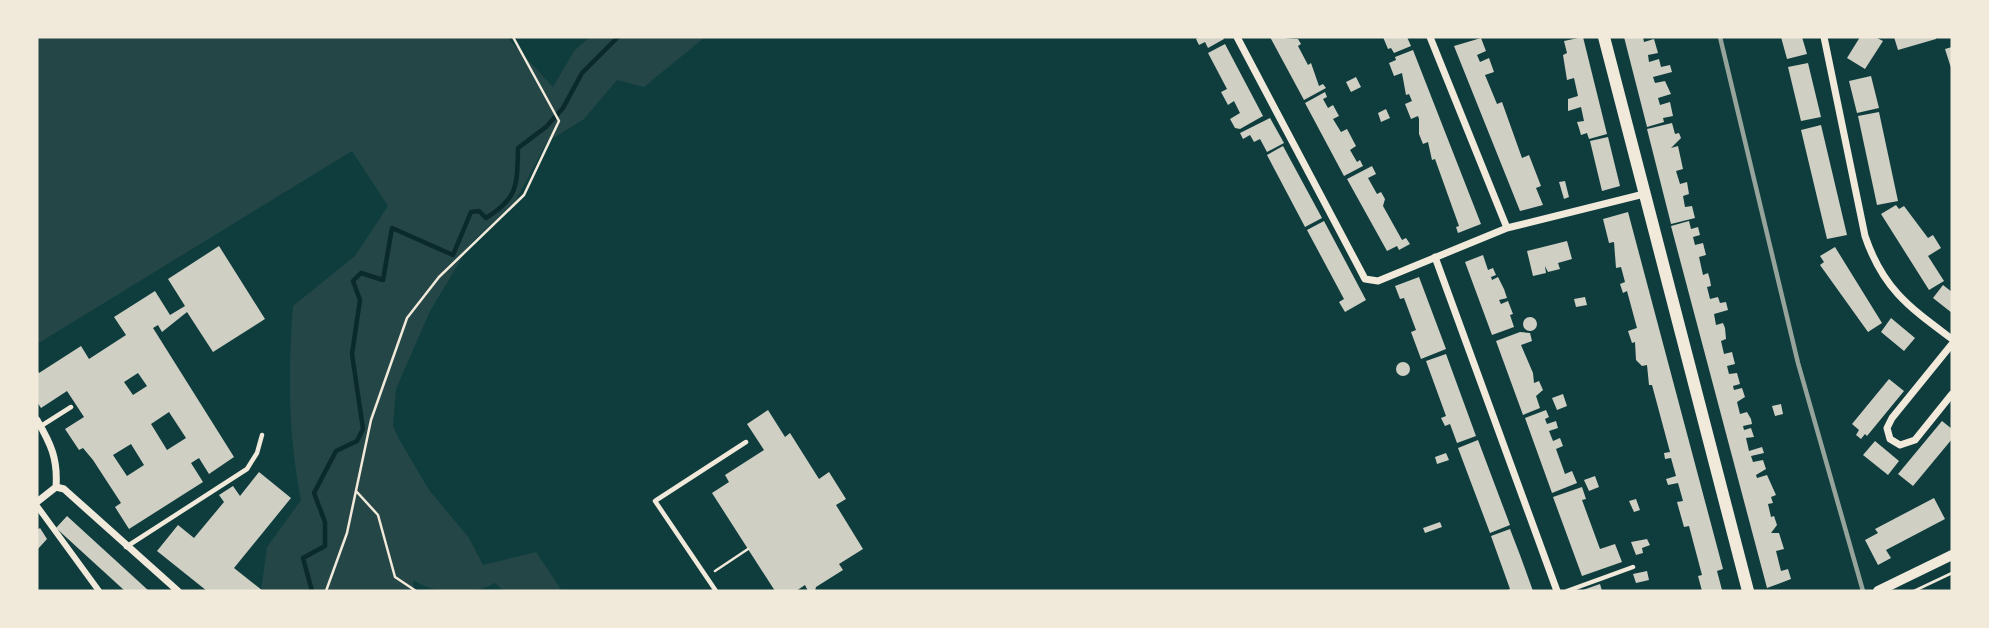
<svg xmlns="http://www.w3.org/2000/svg" width="1989" height="628" font-family="Lato,sans-serif">
<rect width="100%" height="100%" fill="#0f3d3e"/>
<path fill="#244646" d="M37,37H507L553,87L574,51L590,37H705L644,87L617,80L584,119L547,142L515,202L471,243L430,311L396,389L393,426L399,439L429,490L469,538L483,565L536,552L562,591H504L495,583C469,597 437,595 413,580L414,591H261L267,547L301,500C288,435 288,372 293,306L355,256L388,206L352,151L37,344Z"/>
<g fill="none" stroke-linecap="round" stroke-linejoin="round">
<path stroke="#0a2a2b" stroke-width="4.5" d="M312,591L303,558L325,546V522L314,493L336,451L357,441L363,429L352,354L360,300L353,281L361,273L383,280L392,228L453,255L471,212L479,211L486,218C519,198 517,184 518,148L546,127L563,108L582,73L618,37"/>
</g>
<path fill="#cfcfc3" fill-rule="evenodd" d="M1199,37H1223L1224,39L1208,48L1205,42L1199,45L1196,39Z
M1270,37L1298,39L1301,44L1298,46L1308,65L1311,63L1319,86L1323,84L1326,88L1304,100Z
M1383,37H1407L1411,46L1394,53L1391,48L1388,49Z
M1583,37L1607,134L1589,139L1587,133L1581,135L1579,128L1577,122L1584,121L1581,107L1568,111V99L1578,96L1574,78L1567,80L1563,55L1567,53L1564,41Z
M1624,37H1643L1644,42L1654,39L1658,53L1648,55L1649,62L1659,59L1661,67L1670,65L1672,72L1653,77L1655,83L1665,81L1671,94L1658,98L1660,105L1670,102L1673,116L1663,118L1664,122L1647,127Z
M1781,37H1802L1807,54L1787,59Z
M1860,37H1875L1883,41L1865,69L1847,58Z
M1894,37H1936V39L1898,50Z
M1481,38L1486,51L1477,55L1480,62L1489,58L1494,72L1485,75L1497,104L1502,102L1522,158L1529,155L1541,186L1536,188L1543,205L1520,211L1454,46Z
M1225,44L1263,116L1240,129L1235,128L1230,119L1240,113L1234,101L1228,105L1221,92L1227,89L1208,53Z
M1952,47V71L1945,49Z
M1413,50L1481,224L1458,233L1456,227L1459,226L1435,159L1432,160L1428,142L1423,144L1419,134V119L1418,116L1411,119L1405,104L1412,101L1409,94L1406,95L1402,73L1394,76L1389,63L1396,60L1395,57Z
M1808,63L1821,117L1801,121L1788,67Z
M1871,76L1879,108L1857,113L1849,81Z
M1356,77L1361,87L1351,92L1346,82Z
M1325,92L1327,97L1323,99L1328,108L1333,105L1339,116L1333,119L1341,132L1347,129L1356,146L1350,150L1357,162L1360,160L1363,166L1344,176L1305,103Z
M1386,109L1390,118L1381,122L1378,113Z
M1879,112L1898,201L1877,205L1858,116Z
M1270,118L1284,143L1267,152L1260,139L1254,142L1250,135L1243,139L1240,133Z
M1672,123L1675,134L1679,133L1681,138L1671,148L1678,146L1683,169L1676,171L1680,184L1687,182L1689,194L1683,196L1685,207L1692,206L1695,218L1671,224L1647,129Z
M1821,125L1847,235L1827,239L1801,130Z
M1608,137L1620,186L1602,191L1590,141Z
M1283,146L1322,218L1305,227L1267,155Z
M1372,166L1376,174L1368,178L1377,194L1381,192L1385,199L1383,206L1402,240L1406,238L1410,244L1399,250L1397,246L1387,251L1347,179Z
M1565,181L1569,197L1564,199L1559,182Z
M1896,205L1899,209L1904,206L1928,238L1933,235L1941,248L1928,256L1944,281L1929,290L1881,214Z
M1628,212L1723,569L1717,571L1722,590L1719,591H1702L1698,576L1702,575L1689,526L1684,527L1677,502L1683,501L1678,483L1668,485L1666,479L1676,476L1671,458L1665,459L1664,453L1670,452L1652,385H1649L1647,365L1642,366L1636,360L1635,342L1632,343L1628,331L1637,328L1627,291L1623,293L1620,284L1625,282L1621,267L1616,268L1614,242L1609,243L1603,219Z
M1324,221L1366,300L1345,312L1339,302L1344,299L1307,230Z
M1689,221L1691,229L1698,227L1700,235L1693,237L1695,245L1703,243L1706,255L1699,257L1703,275L1708,273L1710,280L1711,286L1707,287L1710,299L1718,297L1720,303L1726,302L1728,310L1714,314L1716,325L1723,323L1725,328L1726,339L1721,341L1724,354L1732,352L1735,364L1727,366L1729,374L1737,373L1740,384L1733,386L1734,390L1742,388L1745,397L1737,402L1740,414L1747,412L1751,419L1752,424L1743,426L1744,430L1751,428L1754,437L1746,438L1749,451L1762,447L1764,453L1751,456L1753,462L1763,460L1766,469L1756,475L1757,478L1767,475L1776,495L1771,497L1773,503L1768,504L1771,517L1774,516L1777,525L1771,533H1779L1784,549L1776,551L1781,571L1788,569L1791,579L1767,588L1671,226Z
M1567,241L1572,259L1558,263L1560,269L1548,272L1545,266L1546,273L1533,276L1527,251Z
M219,246L265,319L213,352L187,312L162,332L158,325L153,328L234,457L209,474L199,458L191,463L203,482L129,529L115,507L121,503L93,460L83,448L79,450L65,429L84,417L67,391L41,408L37,402V370L39,373L81,346L89,359L126,335L114,317L155,291L170,315L185,306L168,279ZM138,373L147,386L133,395L124,382ZM169,412L186,438L167,450L151,424ZM131,444L144,465L127,476L113,455Z
M1835,247L1882,323L1868,332L1820,265L1824,262L1820,256Z
M1483,255L1488,270L1493,268L1496,275L1491,277L1492,280L1498,277L1504,289L1507,298L1499,300L1501,304L1508,301L1513,314L1510,315L1514,327L1492,335L1465,262Z
M1419,277L1446,349L1421,359L1411,332L1416,330L1404,298L1400,299L1395,286Z
M1943,285L1952,292V313L1933,298Z
M1585,297L1587,305L1576,307L1574,299Z
M1523 324a7 7 0 1 1 14 0a7 7 0 1 1-14 0Z
M1891,318L1915,338L1904,351L1881,332Z
M1520,332L1530,333L1532,341L1521,345L1533,373L1534,383L1539,381L1543,390L1536,396L1540,408L1523,415L1496,341Z
M1446,354L1476,436L1457,443L1450,424L1445,426L1441,418L1446,416L1426,361Z
M1396 369a7 7 0 1 1 14 0a7 7 0 1 1-14 0Z
M1889,379L1904,391L1867,436L1865,434L1861,439L1856,435L1859,430L1852,424Z
M1563,394L1567,406L1557,410L1552,398Z
M1781,404L1783,414L1775,416L1772,406Z
M768,410L785,437L790,433L819,479L829,472L846,499L836,505L863,549L839,564L843,570L816,587L815,591H808L805,585L796,591H775L712,493L729,482L725,475L764,450L747,424Z
M1546,410L1549,417L1545,419L1547,424L1556,421L1558,428L1549,431L1553,441L1560,438L1563,446L1556,449L1565,474L1572,471L1577,483L1552,493L1525,418Z
M1942,421L1952,429V439L1913,486L1898,474Z
M1478,440L1510,525L1490,533L1458,448Z
M1875,441L1899,461L1888,475L1863,455Z
M1446,453L1449,460L1437,464L1435,457Z
M259,472L291,498L234,568L263,591H207L157,551L178,525L194,538L224,502L219,495L233,486L240,496Z
M1595,476L1599,487L1589,491L1584,480Z
M1582,487L1586,499L1582,500L1600,549L1615,544L1622,562L1582,576L1553,497Z
M1934,498L1945,519L1886,550L1891,558L1878,565L1865,540L1878,533L1875,529Z
M1636,499L1640,510L1634,512L1629,501Z
M67,516L149,591H125L56,528Z
M1440,522L1442,527L1425,533L1423,528Z
M40,528L47,539L37,550V530Z
M1510,529L1520,555L1533,591H1506L1510,589L1491,536Z
M1647,539L1650,545L1642,548L1643,553L1636,555L1631,542Z
M1647,571L1649,580L1636,583L1633,574Z
M1600,584L1602,591H1580Z"/>
<g fill="none" stroke-linecap="round" stroke-linejoin="round">
<path stroke="#f1e9da" stroke-width="2.5" d="M356,491L378,515L395,577L416,591
M715,571L748,549
M326,591L347,533L371,420L407,318L439,277L524,195L559,121L513,37
M1914,591L1952,573"/>
<path stroke="#f1e9da" stroke-width="4.5" d="M41,426L71,407
M126,547L247,469L257,453L262,435
M716,591L655,501L746,442
M1567,591L1633,567"/>
<path stroke="#f1e9da" stroke-width="6" d="M37,506L99,591"/>
<path stroke="#f1e9da" stroke-width="7" d="M1237,37L1365,279L1378,281L1507,228L1644,194
M1430,37L1507,228
M1824,37L1865,236C1883,289 1909,307 1952,339
M1435,257L1557,591
M1952,344L1892,418L1887,428L1890,439L1900,445L1915,440L1952,394
M37,420C51,444 58,459 56,487L37,502
M56,487L64,489L178,591"/>
<path stroke="#f1e9da" stroke-width="10" d="M1878,591L1952,555"/>
<path stroke="#f1e9da" stroke-width="12" d="M1604,37L1748,591"/>
<path stroke="#97a49c" stroke-width="4.5" d="M1720,37L1798,363L1863,591"/>
</g>
<rect width="1989" height="628" fill="none" stroke="#f1e9da" stroke-width="77"/>
</svg>
